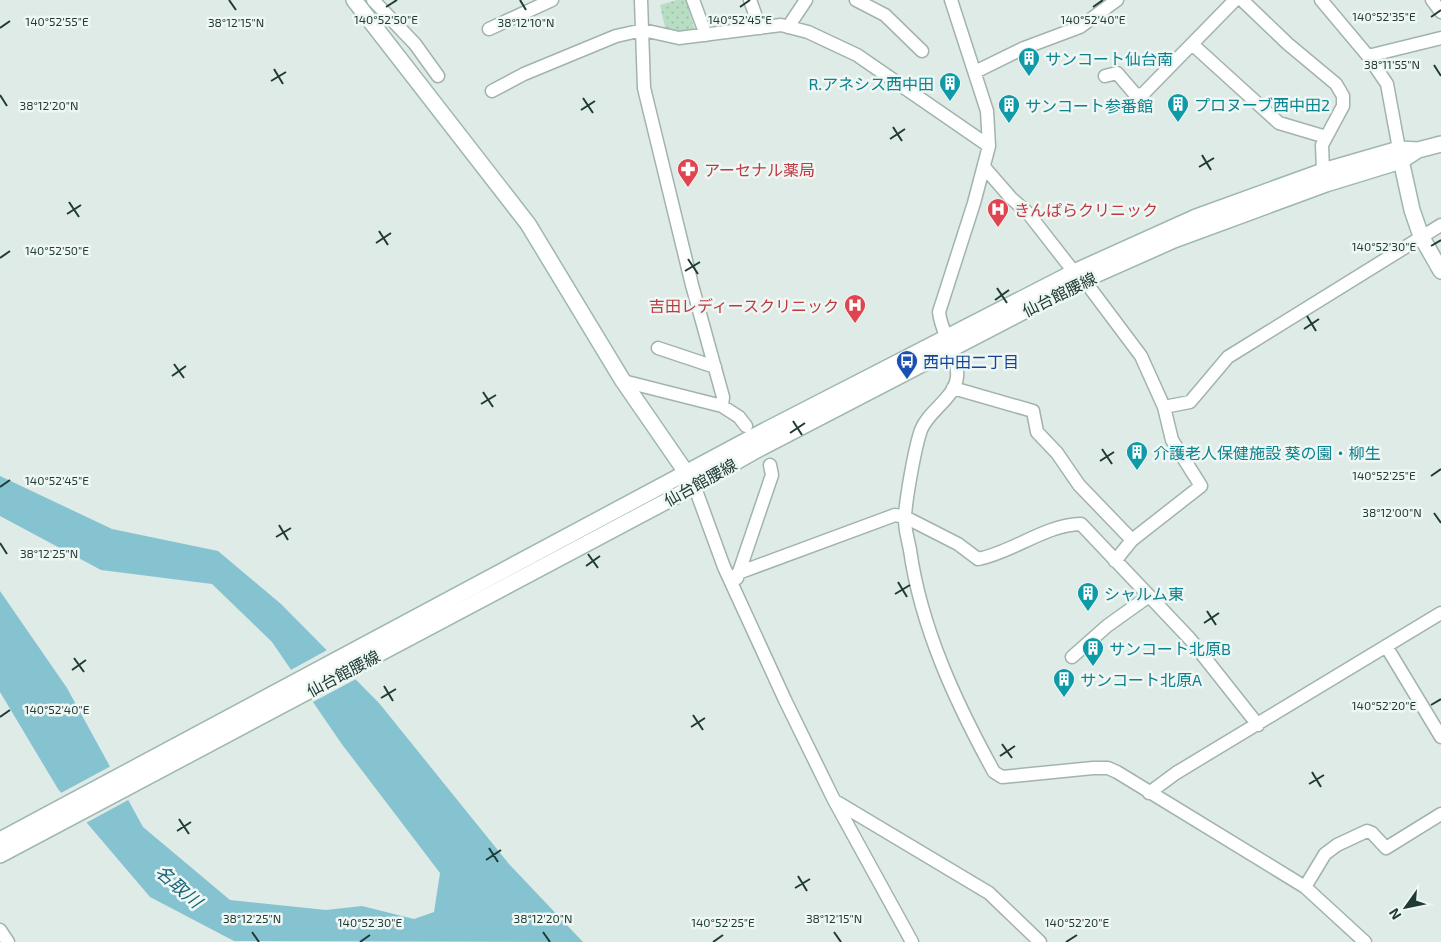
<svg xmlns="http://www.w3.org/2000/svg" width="1441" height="942" font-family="'Exo 2','Noto Sans JP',sans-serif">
<defs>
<pattern id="park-dots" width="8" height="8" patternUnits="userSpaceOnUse" patternTransform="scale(1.25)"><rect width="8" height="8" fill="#b7ddc3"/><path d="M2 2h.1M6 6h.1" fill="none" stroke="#9dbfa8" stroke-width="1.8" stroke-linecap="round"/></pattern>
</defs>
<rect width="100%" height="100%" fill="#dfebe6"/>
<path fill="url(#park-dots)" d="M677,0H686L695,31L679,34L666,32L660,5Z"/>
<path fill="#85c3d1" d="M0,476L112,529L218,551L281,604L379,703L509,864L583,942L234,941L150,897L58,789L0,692V591L67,688L143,827L230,900L326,910L362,906L414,919L434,912L440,873L341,743L272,642L212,584L101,570L0,516Z"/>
<path fill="#dfebe6" d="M329,649L358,678L311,703L289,671Z
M111,766L130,799L84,824L59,794Z"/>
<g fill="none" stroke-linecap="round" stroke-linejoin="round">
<g stroke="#a2b3ad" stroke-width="15">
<path id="street" d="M373,0L415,44L438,76
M641,0L644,88L692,285L723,397L722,406
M693,0L706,35
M750,0L760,28
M856,0L885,15L922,51
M951,0L987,111L989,146L974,203L939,312C941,334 959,355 957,377C955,398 928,411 921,430C915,447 906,498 905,516C904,527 908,539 910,550C921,628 956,703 994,772L1002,777L1093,768H1108L1117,772L1305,887L1365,942
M1242,0L1288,44L1336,84L1343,96V106L1322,145L1323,171
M1321,0L1368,56L1387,84L1399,149
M1432,0L1441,12
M788,27L806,0
M489,29L552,0
M1192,44L1279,123L1326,137
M1368,56L1441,38
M975,72L1024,48L1080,27L1117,0
M1105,76L1117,73L1135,94L1142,95L1235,0
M492,91L524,74L616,36L643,30L679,38L781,25L808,32L857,55L989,146
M984,167L1011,198L1028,213L1074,272
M1084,280L1141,356L1164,407
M658,348L715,367
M623,381L722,406L739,417L746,426
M953,388L1033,411L1037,432L1057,453L1079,485L1132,540
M694,485L724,567L785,700L834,800L912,942
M1115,561L1132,540L1201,486L1172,440L1164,407L1190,402L1228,357L1441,225
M738,573L895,515L905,517L958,544L978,559C1014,552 1044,525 1081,524L1190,639L1258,725
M737,578L772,475L770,465
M1386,646L1441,737
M1072,657L1107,626L1149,596
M1149,793L1176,773L1441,613
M835,801L989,893L1040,942
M1305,887L1325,854L1337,845L1367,831L1372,833L1386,848L1441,814
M0,930L8,942"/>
</g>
<g stroke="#9eb7af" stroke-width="18">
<path id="secondary" d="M354,0L528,224L623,381L692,481
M1399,151L1412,210L1421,236L1441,271
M0,840L764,431L1074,272L1196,217L1323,171L1399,149L1418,150L1441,144
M0,855L678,495L755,451L1084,280L1174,240L1326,184L1401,161L1418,150"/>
</g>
<use href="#street" stroke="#fff" stroke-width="12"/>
<use href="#secondary" stroke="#fff" stroke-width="15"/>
</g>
<path fill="none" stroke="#203b35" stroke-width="2" d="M229,0L236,10M520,0L526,10M386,7L397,0M740,7L750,0M1093,7L1103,0M1431,17L1441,10M0,28L10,21M1434,65L1441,76M274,69L283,84M271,81L286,72M0,95L7,106M583,98L593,113M581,110L595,101M893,127L902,141M890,139L905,129M1202,155L1211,170M1199,167L1214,158M69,202L79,217M67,214L81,205M379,231L388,245M376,243L391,233M1431,246L1441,240M0,258L10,251M688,259L698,274M685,271L700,262M997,288L1007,303M995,300L1009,290M1307,316L1316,331M1304,329L1319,319M174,364L184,378M172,376L186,366M483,392L493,407M481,404L496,395M793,421L802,435M790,433L805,423M1102,449L1112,464M1100,461L1114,452M1431,476L1441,469M0,487L10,480M1434,513L1441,523M279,525L288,540M276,537L291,528M0,543L7,554M588,554L598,568M586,566L600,556M898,582L907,597M895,594L910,585M1207,611L1216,625M1204,623L1219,613M74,658L84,672M72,670L86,660M384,686L393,701M381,698L396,689M1431,705L1441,699M693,715L703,730M0,717L10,710M691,727L705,718M1002,744L1012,758M1000,756L1015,746M1312,772L1321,787M1309,784L1324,775M179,819L189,834M177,831L191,822M489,848L498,862M486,860L501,850M798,876L807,891M795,888L810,879M252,932L259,942M543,932L550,942M834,932L841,942M360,942L370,935M713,942L723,935M1066,942L1077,935"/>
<defs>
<g id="building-pin" transform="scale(1.125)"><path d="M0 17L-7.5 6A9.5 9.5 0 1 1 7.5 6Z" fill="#0f9aa8" stroke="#eff7f4"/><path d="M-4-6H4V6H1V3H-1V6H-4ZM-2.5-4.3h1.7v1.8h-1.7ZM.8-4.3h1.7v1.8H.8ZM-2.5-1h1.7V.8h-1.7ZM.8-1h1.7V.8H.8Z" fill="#fff"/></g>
<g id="pharmacy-pin" transform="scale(1.125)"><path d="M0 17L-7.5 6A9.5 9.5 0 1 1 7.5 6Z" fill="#e0444e" stroke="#eff7f4"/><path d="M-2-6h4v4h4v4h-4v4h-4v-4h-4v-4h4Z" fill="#fff"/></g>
<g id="hospital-pin" transform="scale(1.125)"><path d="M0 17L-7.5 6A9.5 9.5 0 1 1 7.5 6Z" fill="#e0444e" stroke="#eff7f4"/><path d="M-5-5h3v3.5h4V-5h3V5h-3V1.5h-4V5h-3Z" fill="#fff"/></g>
<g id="bus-pin" transform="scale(1.125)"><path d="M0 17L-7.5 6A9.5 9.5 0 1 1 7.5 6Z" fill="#1a4fb4" stroke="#eff7f4"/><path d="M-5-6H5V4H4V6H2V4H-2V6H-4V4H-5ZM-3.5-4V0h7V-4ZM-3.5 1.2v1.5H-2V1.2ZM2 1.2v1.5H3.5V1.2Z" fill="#fff"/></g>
</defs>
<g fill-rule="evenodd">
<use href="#building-pin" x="1029" y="58"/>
<use href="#building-pin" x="950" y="83"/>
<use href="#building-pin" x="1178" y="104"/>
<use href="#building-pin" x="1009" y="105"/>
<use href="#pharmacy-pin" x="688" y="169"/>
<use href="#hospital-pin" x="998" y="209"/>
<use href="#hospital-pin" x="855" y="305"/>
<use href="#bus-pin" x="907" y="361"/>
<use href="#building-pin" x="1137" y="452"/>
<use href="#building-pin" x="1088" y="593"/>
<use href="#building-pin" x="1093" y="648"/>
<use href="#building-pin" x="1064" y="679"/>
</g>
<g text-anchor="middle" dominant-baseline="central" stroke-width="5" stroke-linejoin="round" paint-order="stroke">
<g font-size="16" fill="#0d838f" stroke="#eff7f4" text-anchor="start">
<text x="1045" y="58">サンコート仙台南</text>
<text x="934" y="83" text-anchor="end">R.アネシス西中田</text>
<text x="1194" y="104">プロヌーブ西中田2</text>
<text x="1025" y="105">サンコート参番館</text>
<text x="1153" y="452">介護老人保健施設 葵の園・柳生</text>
<text x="1104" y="593">シャルム東</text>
<text x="1109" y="648">サンコート北原B</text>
<text x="1080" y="679">サンコート北原A</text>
</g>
<g font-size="16" fill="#be3a42" stroke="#eff7f4" text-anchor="start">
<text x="704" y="169">アーセナル薬局</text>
<text x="1014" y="209">きんぱらクリニック</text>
<text x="839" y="305" text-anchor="end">吉田レディースクリニック</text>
</g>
<g font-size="16" fill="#203b35" stroke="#eff7f4">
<text transform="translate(1059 294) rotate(-26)">仙台館腰線</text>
<text transform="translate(700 482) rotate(-29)">仙台館腰線</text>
<text transform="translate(343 673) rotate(-28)">仙台館腰線</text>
</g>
<g font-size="16" fill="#164399" stroke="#eff7f4" text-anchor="start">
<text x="923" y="361">西中田二丁目</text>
</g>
<g font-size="18" font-style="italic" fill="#196477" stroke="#eff7f4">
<text transform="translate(179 886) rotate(41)">名取川</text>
</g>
</g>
<g font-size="12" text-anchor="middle" fill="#203b35" stroke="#eff7f4" stroke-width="5" stroke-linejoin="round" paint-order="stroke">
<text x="1384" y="21">140°52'35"E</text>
<text x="386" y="24">140°52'50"E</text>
<text x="740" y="24">140°52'45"E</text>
<text x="1093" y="24">140°52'40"E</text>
<text x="57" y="26">140°52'55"E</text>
<text x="236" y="27">38°12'15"N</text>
<text x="526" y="27">38°12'10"N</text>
<text x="1392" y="69">38°11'55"N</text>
<text x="49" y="110">38°12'20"N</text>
<text x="1384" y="251">140°52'30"E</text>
<text x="57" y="255">140°52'50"E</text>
<text x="1384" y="480">140°52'25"E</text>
<text x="57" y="485">140°52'45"E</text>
<text x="1392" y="517">38°12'00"N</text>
<text x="49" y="558">38°12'25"N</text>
<text x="1384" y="710">140°52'20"E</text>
<text x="57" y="714">140°52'40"E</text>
<text x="252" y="923">38°12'25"N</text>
<text x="543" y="923">38°12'20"N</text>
<text x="834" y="923">38°12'15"N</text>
<text x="370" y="927">140°52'30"E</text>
<text x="723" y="927">140°52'25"E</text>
<text x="1077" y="927">140°52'20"E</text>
</g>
<g transform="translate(1406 907) rotate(237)" stroke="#eff7f4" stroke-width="4" paint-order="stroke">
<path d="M0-4L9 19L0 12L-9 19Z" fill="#203b35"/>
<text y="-8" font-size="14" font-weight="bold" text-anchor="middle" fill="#203b35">N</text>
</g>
</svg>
